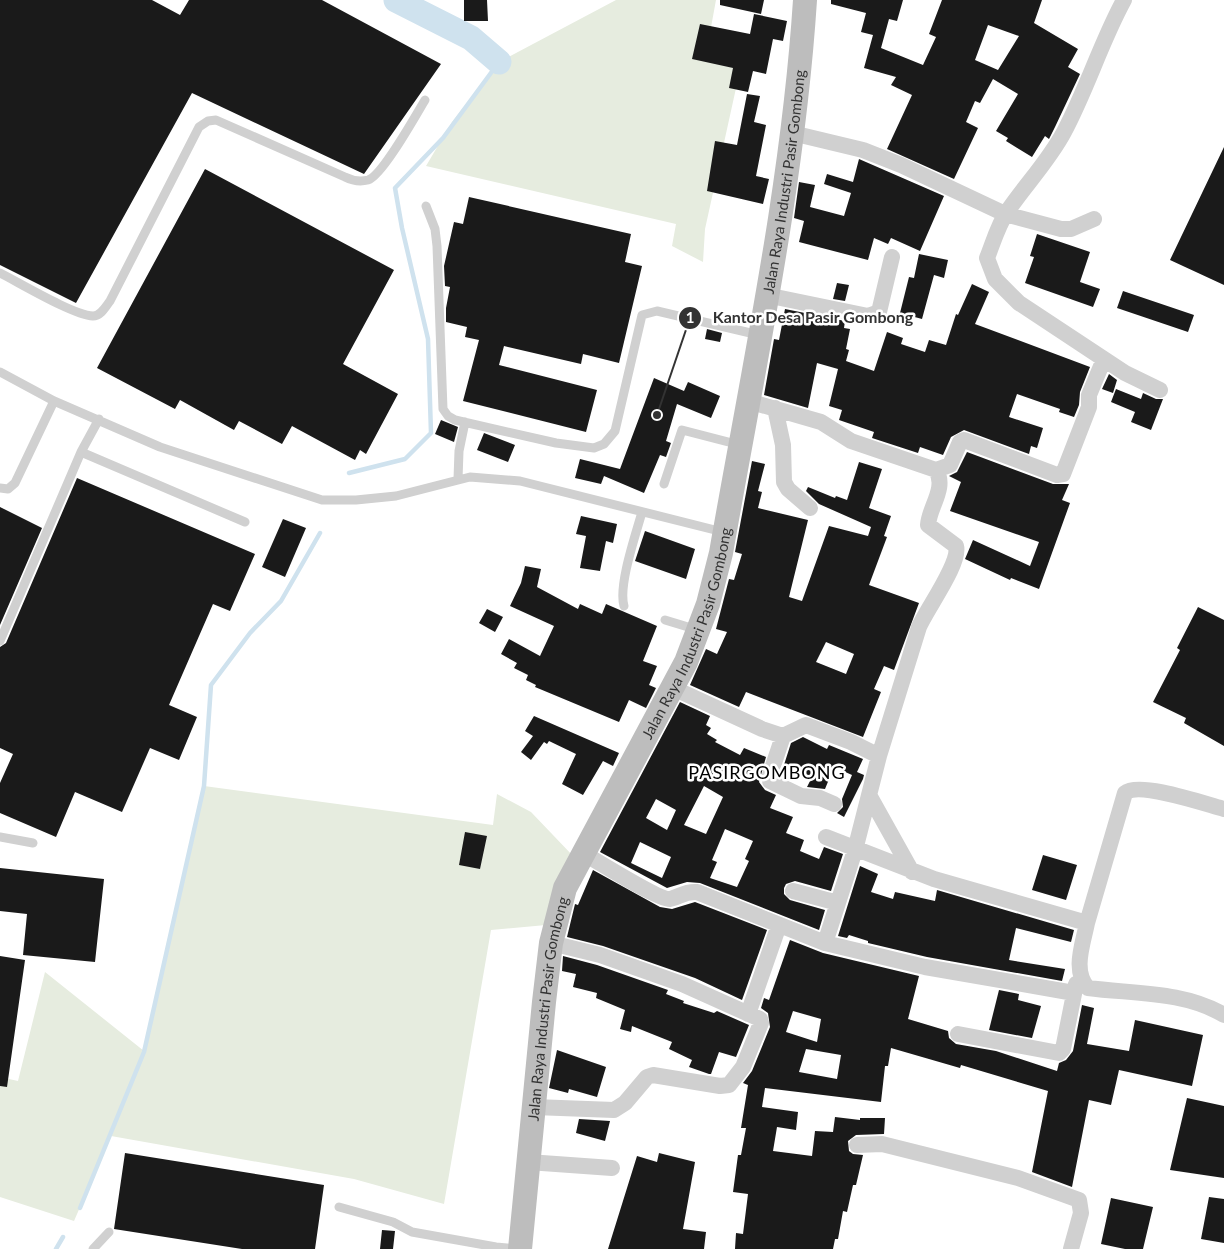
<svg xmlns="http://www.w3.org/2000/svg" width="1224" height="1249" font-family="Lato,sans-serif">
<rect width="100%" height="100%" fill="#fff"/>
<path fill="#e6ecdf" d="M616,0H716L705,60L740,70L705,229L703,262L672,246L676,224L426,166L452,122L499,62Z
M204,786L493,825L497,794L531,812L574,857L546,925L491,930L444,1204L354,1179L111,1136L74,1221L0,1197V1077L18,1081L45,972L144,1051Z"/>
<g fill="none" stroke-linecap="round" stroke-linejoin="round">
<path stroke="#cfe2ee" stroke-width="4.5" d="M349,473L405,459L431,433L428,339L402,228L395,188L443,138L499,62
M80,1208L144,1052L204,786L211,685L250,633L281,601L320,533
M56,1249L63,1237"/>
<path stroke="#cfe2ee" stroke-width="25" d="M396,0L471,38L499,62"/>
</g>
<path fill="#1a1a1a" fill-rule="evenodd" d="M0,0H152L180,15L189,0H322L441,64L364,174L192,93L76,303L0,265Z
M464,0H487L488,21H464Z
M720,0H764L761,14L720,5Z
M831,0H903L897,21L889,19L881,48L923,65L936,37L929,34L942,0H1042L1034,23L1078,49L1068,67L1080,74L1055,127L1049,139L1045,136L1032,157L1006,141L1008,138L996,131L1018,94L993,79L980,103L975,101L966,122L978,128L954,179L887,149L912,95L891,85L896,77L864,68L873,35L861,32L866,13L831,4ZM988,25L1019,36L998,70L975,60Z
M754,14L787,21L783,41L773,39L766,74L753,71L748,92L729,88L733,68L692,59L700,24L750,34Z
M747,94L760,96L754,122L766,125L756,176L769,179L763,204L707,191L715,141L737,145Z
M1224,147V285L1170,260Z
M859,159L944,196L920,251L891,238L888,244L874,238L868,260L799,242L804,221L794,218L799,182L815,185L810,207L844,216L851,193L824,184L827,174L853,182Z
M205,169L394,270L343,364L398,394L366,454L360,450L355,460L292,426L282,444L239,421L234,430L180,400L175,409L97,368Z
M469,197L631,234L625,262L642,266L619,363L583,354L581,364L504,346L499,365L597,390L586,432L463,401L479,340L465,337L467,327L446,322V308L450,287L445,286L444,266L454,222L463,224Z
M1037,234L1090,252L1080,282L1100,289L1093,307L1025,283L1034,257L1030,256Z
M919,254L948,260L944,278L934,275L922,319L900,313L909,277L914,278Z
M837,283L849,285L845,301L833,299Z
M972,284L989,292L975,324L1090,367L1080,392L1079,405L1074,417L1059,412L1060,409L1017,394L1009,417L1043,428L1037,448L1031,446L1029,454L964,430L951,437L943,455L920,447L918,453L872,438L874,432L839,420L842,410L829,406L838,369L817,363L808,408L764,395L774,339L779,340L785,309L845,321L844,328L850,329L846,349L849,350L846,361L874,371L887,332L903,338L901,344L925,352L929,340L946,345L956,314L958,315Z
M1123,291L1194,315L1188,332L1117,308Z
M707,329L722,333L720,342L705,339Z
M1109,374L1117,380L1113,393L1102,389Z
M654,378L684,391L688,382L720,396L711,418L677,404L666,441L671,443L666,457L660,455L644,493L604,476L601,484L575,478L580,459L620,469Z
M1116,389L1141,399L1143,393L1156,399H1163L1151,430L1131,422L1135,412L1111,402Z
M441,420L458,427L454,442L435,434Z
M484,433L515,445L508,462L477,450Z
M967,452L1053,484H1069L1062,500L1070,503L1039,589L1011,578L1010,580L965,559L973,540L1030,566L1039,542L950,511L961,482L949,476L957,472Z
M752,461L765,464L758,491L762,492L758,508L808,520L789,597L802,601L829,526L868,536L871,527L819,504L806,491L808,487L835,498L836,496L847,500L859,462L882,469L869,508L891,516L884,536L887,537L869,585L919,603L894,670L884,666L874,689L881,692L863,737L746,692L739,707L690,685L706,649L717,654L727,632L716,629L729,579L734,580L742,554L735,552ZM826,642L854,654L846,674L816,662Z
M77,478L255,554L230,611L213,604L169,705L197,717L179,760L150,748L122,812L75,792L56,837L0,813V783L13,754L0,748V647L6,643Z
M0,507L42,528L0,625Z
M581,516L617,524L613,543L606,541L600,571L580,568L586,536L576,534Z
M283,519L306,528L285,577L262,567Z
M645,531L695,549L686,579L635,561Z
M525,566L541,569L537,587L578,609L580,604L602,614L606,604L657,626L643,661L657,666L649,685L656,688L646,708L629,700L619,722L535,687L536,685L526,680L528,675L514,668L517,663L501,654L509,639L540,656L554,626L510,606L521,583Z
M1198,607L1224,620V746L1184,723L1186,718L1153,702L1180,650L1177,648Z
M487,609L503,617L495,632L479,623Z
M680,702L710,716L706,725L711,728L707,734L717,740L715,742L740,755L744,748L766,757L759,782L765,790L776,795L770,808L793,817L786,833L804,840L800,851L819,859L824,847L843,854L831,891L795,881L786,884L784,888V894L790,900L825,910L819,930L700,883L687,882L667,888L600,852ZM704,786L723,797L706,834L684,825ZM656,799L676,810L667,830L646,818ZM725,829L753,841L745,859L749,861L737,887L710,878L717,862L712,860ZM640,842L671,857L662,878L631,863Z
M534,716L619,753L613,766L603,761L583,795L562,784L576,754L549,741L547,744L544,742L531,760L521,752L533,736L525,731Z
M803,737L827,749L829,745L863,759L857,772L864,775L863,779L844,817L837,813L843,807L842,799L852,775L834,767L825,789L807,787L810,781L783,768L791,743Z
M465,832L487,836L480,869L459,865Z
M1043,855L1077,865L1066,900L1032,890Z
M860,866L878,874L871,892L893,899L895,892L935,901L937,890L1074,930L1071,942L1016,928L1009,960L1065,969L1062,981L927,957L868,943V941L849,935L847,938L838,936Z
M0,868L104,879L95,962L23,955L27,914L0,911Z
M593,870L660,907L672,909L695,902L767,930L742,1000L695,978L603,946L567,937L575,904L578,905Z
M790,940L823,953L919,976L908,1019L948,1031L949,1038L956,1044L996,1051L1057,1071L1059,1063L1066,1060L1073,1051L1082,1005L1094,1008L1087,1044L1129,1051L1135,1020L1203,1035L1192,1086L1119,1070L1111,1105L1089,1100L1072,1187L1032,1172L1048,1091L961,1065L960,1068L891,1048L888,1066H885L881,1102L765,1088L762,1107L798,1112L796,1130L777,1127L773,1151L812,1156L815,1131L833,1132L835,1117L860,1120V1118H885L884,1134L856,1135L848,1141L849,1151L853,1154L863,1155L856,1185H853L847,1212L843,1211L838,1239H835L833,1249H735L736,1233L743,1234L748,1194L733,1192L738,1155H741L746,1128H741L748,1085L743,1083L752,1071L770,1027L768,1013L761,1008L764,998L769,1000ZM793,1011L821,1019L817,1042L786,1032ZM806,1049L841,1055L837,1079L799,1072Z
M0,956L25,960L7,1087L0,1086Z
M563,956L597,965L668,990L666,994L684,1001L683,1003L714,1013L717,1011L749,1025L736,1057L719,1052L711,1074H709L689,1067L692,1060L669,1049L672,1042L632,1026L631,1032L620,1029L625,1010L596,998L597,993L573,987L576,974L562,971Z
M999,990L1019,994L1018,1000L1041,1006L1032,1038L989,1030Z
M557,1050L606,1067L597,1097L569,1089L568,1093L549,1088Z
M1187,1098L1224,1106V1178L1170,1170Z
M579,1119L610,1121L605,1141L576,1133Z
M125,1153L324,1185L315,1249H242L114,1229Z
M659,1153L695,1162L683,1229L706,1232L704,1249H608L637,1156L657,1162Z
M1209,1197L1224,1199V1243L1201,1239Z
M1111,1198L1153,1207L1143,1249H1125L1101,1244Z
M382,1230L395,1231L393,1249H380Z"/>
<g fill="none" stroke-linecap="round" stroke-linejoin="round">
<path stroke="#d0d0d0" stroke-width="9" d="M426,206L435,229L437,246L443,409L448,416L455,420L556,443L594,448L604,444L615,431L642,315L657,311L759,335
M0,273C20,283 73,315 93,316C101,316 106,306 110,301L199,127L208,121L216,120L345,177C351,180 360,182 368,180C382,176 416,115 425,100
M0,372L54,401L160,447L322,500H356L396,496L470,477L520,481L723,532
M81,452L245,522
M458,479L459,451L465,422
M664,484L682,430L740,445
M0,488L8,489L15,483L54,401
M624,606C618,585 636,534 642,512
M665,620L698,630
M0,641L81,452L99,419
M0,837L33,843
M339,1207L393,1222L412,1232L496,1247L519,1249
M93,1249L109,1232"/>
<path stroke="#d0d0d0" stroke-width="16" d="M1124,0C1101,42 1087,89 1064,132C1048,162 1025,185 1007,212C998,225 993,243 987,258L995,279L1019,303L1125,373L1160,390
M792,133L863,150L901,165L1005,214L1061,229H1071L1094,219
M766,295L868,316L879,312L892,257
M748,401L821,422L851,441L936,470C947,488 929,507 928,525L956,546C961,563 927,608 919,627L879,756L855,850L825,943L925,967L1074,993
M775,408L783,445L784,482L788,489L810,508
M936,470L950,465L960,442L964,440L1057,475L1063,474L1089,407V395L1104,359
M673,688L762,729L783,736L806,725L851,742L879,756
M783,736L770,775V781L801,796L820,798L834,804
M869,795L912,872
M826,837L934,879L1087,923C1083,944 1072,971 1088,988C1134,994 1184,991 1224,1015
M583,853C597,861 659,900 670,899C680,897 684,891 697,892L825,943
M793,891L838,903
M1087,923L1125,793C1139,781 1205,804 1224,809
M748,1014L779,925
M958,1034L1059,1053L1063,1049L1076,984
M534,1107L614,1110L625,1103L647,1077L653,1075L720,1086L729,1085L743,1067L761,1023L760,1019L682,984L600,955L551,943
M857,1145L882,1144L1018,1178L1079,1200L1081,1213L1071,1249
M528,1162L612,1168"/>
<path stroke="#bdbdbd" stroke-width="24" id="s1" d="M520,1249L544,1002L551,943L565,888L686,662L708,604L721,553C753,369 793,186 805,0"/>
</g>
<g text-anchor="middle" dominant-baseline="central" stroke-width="5" stroke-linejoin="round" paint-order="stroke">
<g font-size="15" fill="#333" stroke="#fff">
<text stroke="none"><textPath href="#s1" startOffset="1112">Jalan Raya Industri Pasir Gombong</textPath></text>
<text stroke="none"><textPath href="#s1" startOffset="648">Jalan Raya Industri Pasir Gombong</textPath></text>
<text stroke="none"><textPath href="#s1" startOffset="242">Jalan Raya Industri Pasir Gombong</textPath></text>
</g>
<g font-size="18" letter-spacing="1" fill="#000" stroke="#fff">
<text x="767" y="772">PASIRGOMBONG</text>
</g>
</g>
<path fill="none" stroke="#333" stroke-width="2" d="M657 415L690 318"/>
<g fill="#333" stroke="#fff" stroke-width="2">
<circle cx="657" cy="415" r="5"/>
<circle cx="690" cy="318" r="12"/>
</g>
<g font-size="15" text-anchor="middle" font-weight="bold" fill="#fff">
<text x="690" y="323">1</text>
</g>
<g font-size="16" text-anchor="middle" font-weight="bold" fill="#333" stroke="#fff" stroke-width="5" stroke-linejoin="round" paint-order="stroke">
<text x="813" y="323">Kantor Desa Pasir Gombong</text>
</g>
</svg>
